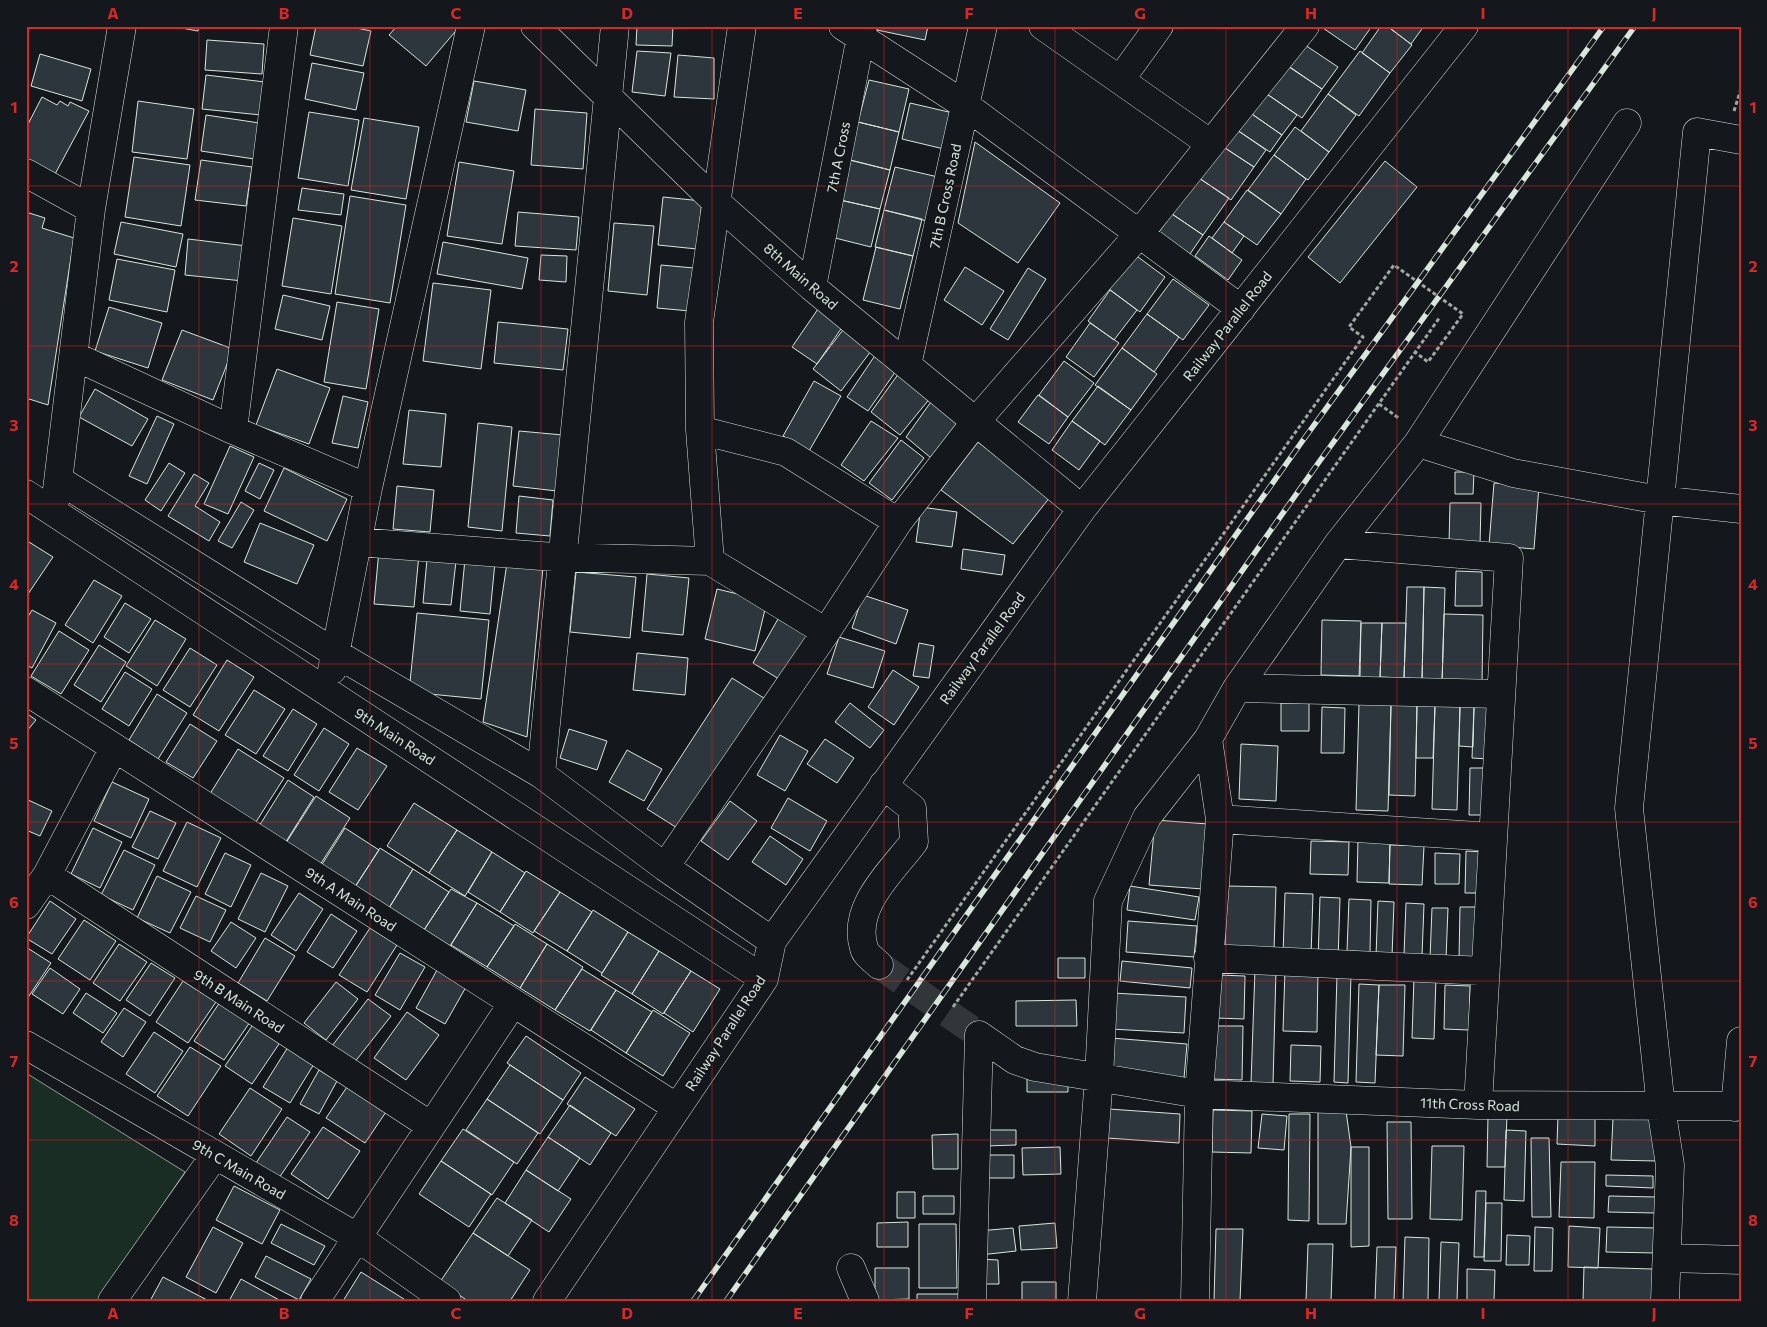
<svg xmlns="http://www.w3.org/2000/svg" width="1767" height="1327" font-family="Commissioner,sans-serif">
<rect width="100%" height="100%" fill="#14181c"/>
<path fill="#1a2d24" stroke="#939e99" d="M26,1073L185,1172L97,1301H26Z"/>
<path fill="#2c363c" stroke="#d8e6dc" d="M170,26H199L198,31Z
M316,26H347L371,31L363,66L310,55Z
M397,26H460L426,66L389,35Z
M637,26H673L672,46L636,45Z
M878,26H928L925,40L877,30Z
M1320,26H1372L1355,50Z
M1381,26H1387L1412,45L1390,73L1362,53Z
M1387,26H1424L1411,44Z
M207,40L264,44L262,74L205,70Z
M1302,43L1338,67L1322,89L1287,65Z
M637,51L671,53L665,96L632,92Z
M1360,51L1390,73L1359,116L1328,94Z
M40,54L91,69L82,101L31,86Z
M678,55L714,58V99L674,97Z
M312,63L364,73L356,110L305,99Z
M1283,63L1322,89L1302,118L1264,92Z
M206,75L265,82L261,115L202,109Z
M869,80L909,89L899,132L858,122Z
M474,81L526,90L518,131L466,122Z
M1264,92L1297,115L1282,135L1249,112Z
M1328,94L1356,115L1329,152L1301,131Z
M42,97L57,105L60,101L68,106L70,102L89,111L54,176L26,161V128Z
M138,101L194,109L187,159L132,152Z
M910,103L953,113L944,149L902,139Z
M535,109L587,113L583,169L531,165Z
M309,112L359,120L348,186L298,178Z
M1249,112L1282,135L1270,152L1234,128Z
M206,115L266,124L261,160L201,151Z
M364,118L419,127L406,199L351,190Z
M858,122L899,132L890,170L850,160Z
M1295,127L1329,152L1308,180L1274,155Z
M1234,128L1266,150L1254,167L1222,146Z
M975,142L1060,203L1018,263L958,223Z
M1222,146L1254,167L1231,200L1196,176Z
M1274,155L1306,179L1281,214L1248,190Z
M134,157L190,165L181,226L125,217Z
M201,160L252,167L246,206L195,200Z
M850,160L890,170L880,209L840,200Z
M1385,161L1417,187L1340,283L1308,257Z
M459,162L514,171L502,244L447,236Z
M895,167L938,177L927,221L884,210Z
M1196,176L1229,198L1203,235L1172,214Z
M302,188L344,194L341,215L298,210Z
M1247,190L1281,214L1257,245L1224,222Z
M350,196L406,205L390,303L335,294Z
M663,197L702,201L697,249L658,245Z
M840,200L880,209L871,247L831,237Z
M884,210L922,219L913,256L875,247Z
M26,212L45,218L42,228L74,238L48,405L26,398Z
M518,212L579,217L576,250L515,246Z
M1172,214L1203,235L1190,254L1159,232Z
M293,218L342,226L331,294L282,286Z
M121,222L183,234L176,267L114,254Z
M1224,222L1244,236L1232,253L1212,238Z
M614,223L654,226L647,295L608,291Z
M1209,236L1242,260L1228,280L1195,256Z
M188,239L247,246L243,281L185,275Z
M443,242L528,258L522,289L437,274Z
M876,247L913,256L900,309L863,300Z
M1134,254L1165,277L1140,312L1109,289Z
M541,255L567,256L566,282L539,280Z
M117,259L175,270L167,312L109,300Z
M661,265L694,268L690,311L657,308Z
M965,267L1004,291L982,325L944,300Z
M1028,268L1046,279L1008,340L990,329Z
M1173,279L1209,305L1183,340L1147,314Z
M433,283L491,290L481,369L423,361Z
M1110,290L1137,310L1114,340L1088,321Z
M283,295L330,306L322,340L275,329Z
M337,302L379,309L366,389L324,382Z
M820,306L845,323L817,364L792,347Z
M109,307L162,323L148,368L95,351Z
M1147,314L1179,337L1154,372L1122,348Z
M498,322L568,329L563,370L494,363Z
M1090,323L1119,343L1094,377L1066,357Z
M846,326L874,347L841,391L813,369Z
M182,330L233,349L213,400L162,380Z
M1122,348L1157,374L1131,410L1095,385Z
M876,354L898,368L868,411L847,397Z
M1064,361L1094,383L1068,417L1039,395Z
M277,369L330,388L309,444L256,425Z
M899,373L931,397L900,435L871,412Z
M814,381L841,396L809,451L783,436Z
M1098,386L1131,410L1105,445L1072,421Z
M95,389L148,419L132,446L79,417Z
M1038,395L1068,417L1049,444L1018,422Z
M343,396L368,402L358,448L332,443Z
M933,399L960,420L931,458L906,437Z
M409,410L446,414L441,467L403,464Z
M157,416L174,424L147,484L129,476Z
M871,421L898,438L864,481L841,465Z
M1072,421L1100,441L1079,470L1052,450Z
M478,423L512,427L502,531L468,527Z
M519,431L563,435L557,491L513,486Z
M901,440L924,458L892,500L869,483Z
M978,442L1050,497L1013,544L941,490Z
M230,446L254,457L228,514L204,504Z
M169,463L185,473L161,511L145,500Z
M259,463L274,470L260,499L245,491Z
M284,468L347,499L327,541L264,511Z
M1455,472H1474L1473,494H1455Z
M194,474L209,483L195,506L220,522L209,541L168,516Z
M1494,483L1539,486L1534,549L1489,545Z
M397,486L434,490L430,532L393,529Z
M519,496L553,500L550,536L516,533Z
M241,502L254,510L232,548L218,541Z
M1450,503H1481L1480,545L1449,544Z
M921,507L957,512L952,547L916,542Z
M260,523L314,545L297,584L244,562Z
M29,542L53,557L26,597V547Z
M963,549L1005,555L1002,575L961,569Z
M379,550L419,554L414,607L374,604Z
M427,559L456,561L451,605L423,603Z
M465,559L495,562L490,614L460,611Z
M507,563L543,567L527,737L483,722Z
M1456,571L1482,572V606H1455Z
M576,572L636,577L630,638L570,632Z
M647,574L689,578L683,635L642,631Z
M94,580L122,596L93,643L65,625Z
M1407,587H1424L1422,679L1404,678Z
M1424,587L1445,588L1442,683L1422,682Z
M717,589L767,601L755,651L705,639Z
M863,595L908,610L896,644L852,628Z
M125,603L151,619L129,653L104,637Z
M32,610L56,623L32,668L26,665V620Z
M417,613L489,620L481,699L409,692Z
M1444,614L1483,615L1482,684L1442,683Z
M778,619L809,637L782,681L753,663Z
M155,620L186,639L157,686L126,666Z
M1322,620L1361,621L1360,676L1321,675Z
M1361,623H1382L1380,678H1359Z
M1382,623H1406L1404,678L1380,677Z
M59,631L89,650L61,694L31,676Z
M839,637L885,651L873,688L827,674Z
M919,643L934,646L929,678L913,676Z
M99,645L126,662L101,702L74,685Z
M190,648L217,665L190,707L163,690Z
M637,653L688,658L685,695L633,690Z
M227,660L254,677L219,731L193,715Z
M893,670L919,687L894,725L868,707Z
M125,672L152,689L129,726L102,709Z
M732,678L767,700L682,831L647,809Z
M254,690L285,709L256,754L225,735Z
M157,694L187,713L158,759L129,740Z
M850,703L884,730L870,748L835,722Z
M1281,703H1309V731H1281Z
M1359,704L1391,705L1388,811L1356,810Z
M1391,705H1417L1415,796L1389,795Z
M1417,705L1435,706L1433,758H1416Z
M1435,706H1460L1457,810L1432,809Z
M1460,706L1474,707L1473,747L1459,746Z
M1322,707L1345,708L1344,753H1321Z
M1474,707H1491L1489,759L1472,758Z
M293,709L317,724L288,771L263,756Z
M26,713L36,720L26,732Z
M190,724L217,741L193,778L166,762Z
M324,728L349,744L319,791L294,775Z
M569,729L607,741L597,770L560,758Z
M780,735L808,751L785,791L757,775Z
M825,739L854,758L837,783L807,764Z
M1241,744L1278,746L1276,801L1239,799Z
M357,748L387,766L358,810L329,792Z
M238,749L284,778L254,825L208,797Z
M627,750L662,769L644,801L609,782Z
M1470,768H1487L1485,815H1469Z
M288,780L314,797L282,848L256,831Z
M112,782L149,799L131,838L94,821Z
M316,796L350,818L318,868L284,846Z
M788,798L827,821L810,851L771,828Z
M26,799L52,811L40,836L26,830Z
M730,801L757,821L728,860L701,841Z
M414,803L457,830L429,873L387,846Z
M150,811L176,823L158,859L132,847Z
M1155,820L1208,824L1203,889L1149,885Z
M187,822L221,838L197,887L163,871Z
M93,828L122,842L100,888L71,874Z
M345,828L379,850L355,887L321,866Z
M457,830L492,852L465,896L429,873Z
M770,836L803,859L786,885L752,862Z
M1358,839L1390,840L1389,883L1357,882Z
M1311,841L1349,842L1348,875L1310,874Z
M1390,845L1424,846L1422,885L1389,884Z
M380,848L413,869L389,908L355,887Z
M124,850L155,865L133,910L101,895Z
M1466,851L1483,852L1481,893H1465Z
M492,852L525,873L500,912L468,892Z
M225,853L251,865L231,907L205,894Z
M1435,853L1460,854L1459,884H1435Z
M413,869L449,892L424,930L389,908Z
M526,871L560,892L533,933L500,912Z
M261,873L288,886L265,932L238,919Z
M157,876L191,892L170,933L137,918Z
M1130,886L1199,897L1195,920L1127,910Z
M1227,886L1276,887L1274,950L1225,949Z
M451,889L477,903L450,946L424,930Z
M560,892L592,912L567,951L534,931Z
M299,893L323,909L296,951L271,935Z
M1285,893L1313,894L1311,956L1283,955Z
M196,896L226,910L210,942L180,928Z
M1320,897L1340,898L1338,961H1318Z
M1349,899L1371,900L1370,952L1347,951Z
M50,901L76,919L52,954L26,938Z
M1378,901L1394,902L1392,957L1376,956Z
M477,903L514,926L487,967L451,945Z
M1406,903L1424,904L1422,956L1404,955Z
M1460,907H1479L1477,959H1459Z
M1432,908H1448L1446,959L1430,958Z
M593,910L628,932L602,973L567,951Z
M331,914L357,931L333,968L307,952Z
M84,920L116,941L90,980L58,959Z
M1128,921L1197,926L1194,957L1126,952Z
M231,922L256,938L236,968L211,951Z
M515,924L547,944L520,988L487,967Z
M370,928L397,945L367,992L339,975Z
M628,932L659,951L632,994L601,975Z
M265,938L295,956L267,1001L238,983Z
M119,944L147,962L120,1001L93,983Z
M547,944L583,967L555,1010L520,988Z
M26,947L51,963L27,999L26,998Z
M659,951L691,971L663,1014L632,994Z
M400,953L425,967L400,1010L375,995Z
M1058,958H1085V978H1058Z
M1122,961L1192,968L1190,988L1120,981Z
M151,963L175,978L150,1016L126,1000Z
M50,968L80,989L63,1014L32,994Z
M582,969L616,990L590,1031L555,1010Z
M1255,969L1276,970L1273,1084L1251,1083Z
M1285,969H1318L1317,1032L1283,1031Z
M437,970L466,987L445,1024L416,1008Z
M691,971L720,989L693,1032L664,1013Z
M1337,974H1351L1348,1083L1334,1082Z
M1218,975L1245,976L1244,1019L1216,1018Z
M1414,977H1436L1434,1039L1412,1038Z
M183,981L216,1002L188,1043L156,1022Z
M336,982L358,999L326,1040L304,1023Z
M1359,984L1379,985L1375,1083L1356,1082Z
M1379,985H1405L1403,1056L1376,1055Z
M1445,985L1470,986L1469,1030L1444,1029Z
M616,990L652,1012L626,1053L591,1030Z
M86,993L117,1013L103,1033L73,1013Z
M1112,993L1186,997L1184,1033L1110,1029Z
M368,999L391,1016L354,1063L332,1046Z
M1076,1000L1077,1026H1016V1001Z
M220,1002L250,1022L224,1060L194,1041Z
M124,1008L146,1022L123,1057L101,1042Z
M653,1010L690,1033L663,1076L626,1053Z
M407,1012L439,1035L406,1080L374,1058Z
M254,1023L281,1041L252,1084L225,1066Z
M1212,1026H1243L1242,1080L1211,1079Z
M154,1032L183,1051L155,1093L126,1074Z
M526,1036L581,1073L563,1100L507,1063Z
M1111,1038L1187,1044L1184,1078L1108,1072Z
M1291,1045L1321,1046L1320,1082L1290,1081Z
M190,1047L221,1066L188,1116L157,1096Z
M288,1047L314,1064L290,1103L263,1087Z
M510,1065L563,1100L540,1134L487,1099Z
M319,1070L337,1081L319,1114L300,1104Z
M1027,1075H1068V1092H1027Z
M585,1077L635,1109L616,1136L567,1104Z
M349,1084L388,1109L365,1143L326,1118Z
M250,1088L282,1109L251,1156L219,1134Z
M487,1099L538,1133L517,1164L466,1130Z
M570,1105L611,1133L590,1165L548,1137Z
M1109,1109L1180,1114L1179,1143L1107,1138Z
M1213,1110L1252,1111L1251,1153L1212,1152Z
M1318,1111H1346L1351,1147L1346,1224H1318Z
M1262,1114L1287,1116L1284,1150L1258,1148Z
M1289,1114H1310L1309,1221L1288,1220Z
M1488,1115H1507L1505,1167H1487Z
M1558,1115L1595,1116V1146L1557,1144Z
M287,1117L310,1132L279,1178L256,1163Z
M1613,1118L1658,1119L1656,1161L1611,1160Z
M1387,1122H1411L1412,1219H1388Z
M323,1127L360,1151L328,1199L291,1174Z
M463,1129L514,1162L492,1195L441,1161Z
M984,1130H1016V1145L984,1146Z
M1506,1130L1526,1131L1524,1201L1504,1200Z
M958,1134V1169H933L932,1135Z
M548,1137L580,1158L558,1191L526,1170Z
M1531,1138H1549L1551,1217H1532Z
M1432,1146H1464L1462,1220L1430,1219Z
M1060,1147L1061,1174L1023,1175L1022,1148Z
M1351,1147H1369V1246L1351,1247Z
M986,1155H1014V1178H986Z
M441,1161L491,1194L469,1227L419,1194Z
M1561,1162H1595L1594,1218L1559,1217Z
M526,1170L571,1199L549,1232L505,1203Z
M1606,1175L1653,1176V1188L1606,1186Z
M234,1186L280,1210L262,1244L216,1220Z
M1476,1191H1486L1484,1257H1474Z
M897,1192H915V1218H897Z
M923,1196H954V1214H923Z
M1609,1196L1656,1197L1655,1213L1608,1212Z
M497,1198L532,1220L508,1256L473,1233Z
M1486,1203H1502L1501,1261H1484Z
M908,1222V1247H877V1223Z
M1055,1223L1057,1248L1021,1250L1019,1226Z
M281,1224L325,1246L314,1265L271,1243Z
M919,1224H956L957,1288H919Z
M1569,1226L1600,1228L1598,1268L1568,1267Z
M213,1227L243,1243L216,1293L186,1277Z
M1535,1227L1553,1228L1552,1271H1534Z
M1607,1227L1657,1228L1656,1253L1606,1252Z
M1013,1228L1016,1251L980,1255L978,1231Z
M1216,1229H1243L1240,1301H1214Z
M473,1233L530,1270L510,1301H468L440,1282Z
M1507,1235L1530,1236L1529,1265H1506Z
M1405,1237L1429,1238L1428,1301H1403Z
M1441,1242L1459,1243L1457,1301H1439Z
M1308,1244H1333L1331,1301H1306Z
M1377,1247H1396L1394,1301H1375Z
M266,1256L311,1279L299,1300L255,1277Z
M978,1259L998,1260L999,1284H978Z
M1584,1267L1653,1269L1652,1301H1583Z
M875,1268H909V1299L875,1300Z
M1467,1269L1495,1270L1494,1301H1467Z
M361,1272L407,1301H343Z
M163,1277L209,1301H150Z
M241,1279L281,1301H229Z
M1022,1282H1056V1301H1022Z
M917,1294H959V1301H917Z"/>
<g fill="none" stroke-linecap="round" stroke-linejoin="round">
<path stroke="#313739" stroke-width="28" stroke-dasharray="28 14" stroke-linecap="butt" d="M879,965L979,1035"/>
<g stroke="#d8e6dc" stroke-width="29">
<path id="minor" d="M535,26L715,201L812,287L1082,509
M742,26L699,322L700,430L710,561L826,632
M843,26L965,105L1241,309
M1043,26L1211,144
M1120,80L1159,26
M26,173L91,209
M812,287L863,26
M74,356L233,430L368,488
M907,365L983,26
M233,430L284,26
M700,430L786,452L898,522
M1418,443L1513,473L1659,500L1741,509
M59,480L335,653L541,774L665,867L772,941
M26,494L764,979
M56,498L91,209L122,26
M357,542L554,557L710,561
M1338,544L1509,558L1478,1105
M332,670L368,488L471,26
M1237,688L1500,694
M26,691L676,1107
M541,774L615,26
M1220,819L1492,837
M665,867L826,632L898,522L977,420L1139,234L1305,26
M47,875L431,1126
M26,905L47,875L114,748
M1208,958L1485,971
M879,965C874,960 865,954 864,948C851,907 892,871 914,842L912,808L883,785
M979,1035L1015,1060L1035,1067L1199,1094L1478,1105L1741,1106
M26,1045L357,1237L447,1301
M1735,1107L1741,1041
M1668,1258L1741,1260
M851,1268L865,1301
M112,1301L215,1155
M315,1301L513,1003
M547,1301L764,979L772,941L1082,509L1464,26
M972,1301L979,1035
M1082,1301L1099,1077L1108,901L1147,817L1208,739L1237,688L1338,544L1418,443L1627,123
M1195,1301L1199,1094L1220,819L1208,739
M1665,1301L1670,1165L1661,1107L1629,808L1697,132L1741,140"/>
</g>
<path stroke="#9da8a2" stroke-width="3" stroke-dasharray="4 2.5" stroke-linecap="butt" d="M1734,111L1741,89
M1379,404L1400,419
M907,980L1363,337L1349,327L1394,265L1463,314L1428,362L1415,352
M953,1007L1440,317"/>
<use href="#minor" stroke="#14181c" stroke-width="28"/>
<g stroke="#d8e6dc" stroke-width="5.5">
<path id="rail" d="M693,1301L1301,443L1604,26
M726,1301L1319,462L1635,26"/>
</g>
<use href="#rail" stroke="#14181c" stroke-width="4" stroke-dasharray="11" stroke-linecap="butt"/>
</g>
<path fill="none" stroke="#d62828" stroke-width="1" stroke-opacity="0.55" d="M199,26V1301M370,26V1301M541,26V1301M712,26V1301M884,26V1301M1055,26V1301M1226,26V1301M1397,26V1301M1568,26V1301M26,186H1741M26,346H1741M26,504H1741M26,664H1741M26,822H1741M26,981H1741M26,1140H1741"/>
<g text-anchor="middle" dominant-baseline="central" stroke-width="4" stroke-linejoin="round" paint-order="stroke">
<g font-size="14" fill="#d8e6dc" stroke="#14181c">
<text transform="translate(838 157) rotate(-79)">7th A Cross</text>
<text transform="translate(945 196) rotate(-78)">7th B Cross Road</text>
<text transform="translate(801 276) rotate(41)">8th Main Road</text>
<text transform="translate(1227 326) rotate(-52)">Railway Parallel Road</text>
<text transform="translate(982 648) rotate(-54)">Railway Parallel Road</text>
<text transform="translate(395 736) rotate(33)">9th Main Road</text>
<text transform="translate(351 899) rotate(33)">9th A Main Road</text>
<text transform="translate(239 1001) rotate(33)">9th B Main Road</text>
<text transform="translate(725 1033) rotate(-57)">Railway Parallel Road</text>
<text transform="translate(1470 1104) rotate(2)">11th Cross Road</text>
<text transform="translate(239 1169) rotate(30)">9th C Main Road</text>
</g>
</g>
<rect width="1767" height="1327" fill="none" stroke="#14181c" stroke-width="55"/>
<rect x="28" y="28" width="1712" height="1272" fill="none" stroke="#d62828" stroke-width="2"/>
<g font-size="16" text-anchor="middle" font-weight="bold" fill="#d62828">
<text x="113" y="19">A</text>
<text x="284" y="19">B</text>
<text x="456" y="19">C</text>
<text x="627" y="19">D</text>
<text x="798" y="19">E</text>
<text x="969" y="19">F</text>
<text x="1140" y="19">G</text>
<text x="1311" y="19">H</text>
<text x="1483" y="19">I</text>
<text x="1654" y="19">J</text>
<text x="14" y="113">1</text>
<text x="1753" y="113">1</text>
<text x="14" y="272">2</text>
<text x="1753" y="272">2</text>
<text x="14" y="431">3</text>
<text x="1753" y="431">3</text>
<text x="14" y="590">4</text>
<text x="1753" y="590">4</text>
<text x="14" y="749">5</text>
<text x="1753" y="749">5</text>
<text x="14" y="908">6</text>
<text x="1753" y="908">6</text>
<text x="14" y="1067">7</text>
<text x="1753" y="1067">7</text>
<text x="14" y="1226">8</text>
<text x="1753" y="1226">8</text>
<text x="113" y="1319">A</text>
<text x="284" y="1319">B</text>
<text x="456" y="1319">C</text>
<text x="627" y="1319">D</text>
<text x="798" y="1319">E</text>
<text x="969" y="1319">F</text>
<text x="1140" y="1319">G</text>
<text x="1311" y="1319">H</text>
<text x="1483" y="1319">I</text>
<text x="1654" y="1319">J</text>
</g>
</svg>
